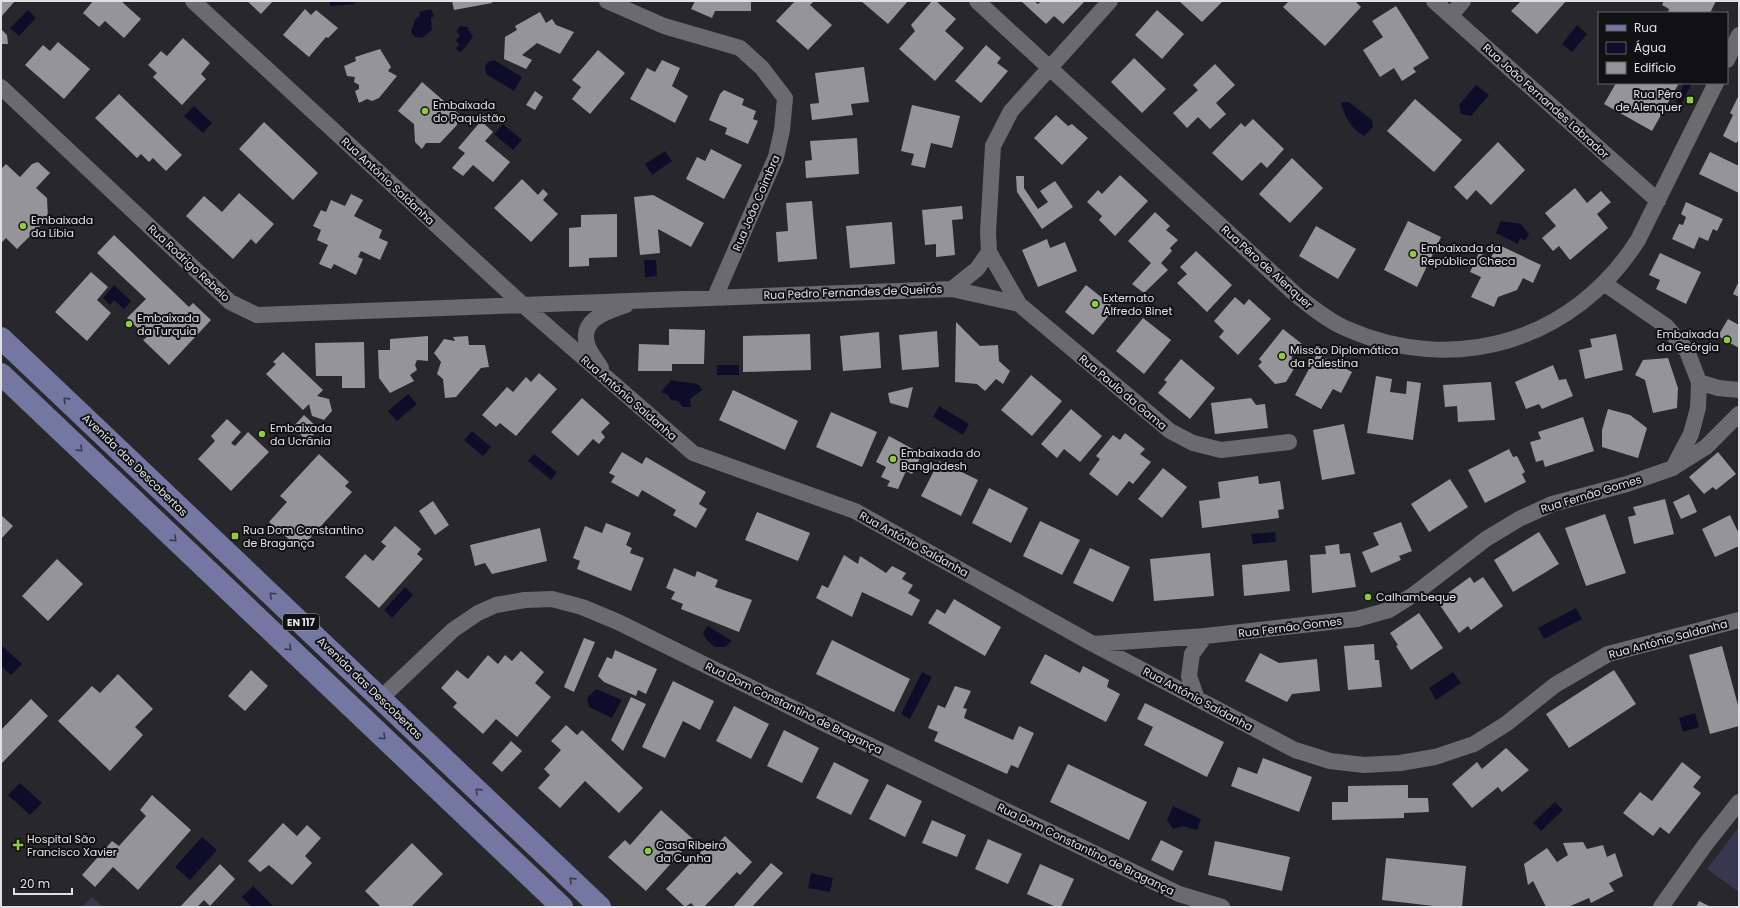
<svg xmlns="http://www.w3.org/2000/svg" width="1740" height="908" font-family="Poppins,sans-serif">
<rect width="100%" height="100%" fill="#28282c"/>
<path fill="#37384f" d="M1739,827V892L1707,869Z
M92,897L103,907H82Z"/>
<path fill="#0e0d29" d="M330,1H355V4L330,6Z
M431,9L434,16L431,18L432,30L422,38L415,37L411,32L416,18L420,16L419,12Z
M28,10L36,18L19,36L10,28Z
M1577,25L1587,34L1572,52L1562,44Z
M460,26L467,27L473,37L462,51L458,52L456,48L459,45L456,40L460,36L457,31Z
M494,60L522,77L514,91L486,74L485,67L488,62Z
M1684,83H1692L1681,104L1676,102Z
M1476,85L1489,95L1471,116L1461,114L1459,105Z
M1341,102H1349L1372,120L1373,127L1364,136C1351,129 1344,116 1341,102Z
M194,106L212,123L203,133L184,116Z
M503,124L522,140L513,150L494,134Z
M665,151L672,161L652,175L645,164Z
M1501,221L1521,224L1529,234L1525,241L1520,238L1518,244L1496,233Z
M644,260H656L657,276L645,277Z
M114,285L131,301L124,309L114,300L110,305L103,298Z
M717,365H739V375H717Z
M671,380C681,383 689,381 699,385L702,390L690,399L691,407H683L678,401L671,400L668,395L661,392Z
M408,394L417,404L397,421L388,411Z
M939,406L969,424L963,435L933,417Z
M472,431L491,447L483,456L464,440Z
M534,454L557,472L551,480L528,461Z
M1275,532L1276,542L1253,544L1251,534Z
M405,587L413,595L392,618L384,610Z
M1576,608L1582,619L1544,639L1538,628Z
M708,626L732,641L725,647H715L706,639L703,633Z
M1,645L22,664L11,675L1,666Z
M922,672L932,677L910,719L901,714Z
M1453,672L1461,683L1436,700L1429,688Z
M596,689L622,700L612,718L589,707L587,698Z
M1695,713L1699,727L1683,732L1679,718Z
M20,783L42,803L30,815L8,795Z
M1555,802L1563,810L1541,831L1533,823Z
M1173,806L1201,819L1197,830L1183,826L1173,829L1167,820Z
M202,837L217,850L190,880L175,867Z
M811,873L833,878L830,892L808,888Z
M253,886L274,907H252L242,897Z"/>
<path fill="#949499" d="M1,1H15L1,17Z
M93,1H121L141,19L124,38L105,21L99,27L83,13Z
M247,1H273L261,14Z
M452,1H492V3L454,10Z
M695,1H751V11H715L712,18L691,9Z
M795,1H814L810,5L832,25L808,50L776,21Z
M861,1H908L888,24Z
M932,1H936L956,19L945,31L964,48L935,81L899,49L915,31L911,25Z
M1021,1H1034L1038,4L1041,1H1085L1063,24L1054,16L1046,24Z
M1179,1H1223L1202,22Z
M1289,1H1355L1361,7L1325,46L1283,7Z
M1521,1H1566L1537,34L1511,11Z
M1664,1H1716L1710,13H1668L1669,9L1662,5Z
M1396,6L1429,58L1413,68L1416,72L1402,81L1394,68L1380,77L1363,50L1383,37L1372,21Z
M305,9L311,15L316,10L338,28L328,38L326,37L309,57L283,35Z
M1157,10L1184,34L1162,59L1135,35Z
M540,12L546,23L552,19L556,25L574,32L560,54L537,43L522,55L532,60L526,69L504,59L505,37L517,30L515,26Z
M1,29L7,35L8,44H1Z
M183,38L210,63L201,74L206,79L182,105L153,77L157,73L148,65L161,51L167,56Z
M58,42L90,69L64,99L25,65L43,45L50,51Z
M986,45L1001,58L997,63L1008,71L981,103L955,81Z
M380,49L391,67L388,71L397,76L379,98L372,101L367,99L359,103L355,91L359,89V85L354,82L355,77L347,76L344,66L356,61L355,57Z
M598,50L625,73L590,114L572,99L581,87L572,80Z
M1134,58L1166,89L1142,113L1111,82Z
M662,60L680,68L672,86L688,96L675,123L630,99L647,68L655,72Z
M1215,64L1235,85L1216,103L1226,114L1210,129L1198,117L1187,128L1173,113L1198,90L1193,85Z
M864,67L869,102L851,104L853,115L812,120L810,104L819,103L815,73Z
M422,82L460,115L457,119V125L440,143H426L422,149L415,142L414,124L398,111Z
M1616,83H1679L1652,131L1604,104Z
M724,90L744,99L742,105L756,111L753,119L758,121L748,144L725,134L727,128L709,120L720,94Z
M535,91L543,97L535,110L526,105Z
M119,94L182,155L166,171L153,158L149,162L141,154L137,158L95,118Z
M1739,95V140L1736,143L1723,136L1733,115L1730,113Z
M1415,99L1462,140L1434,172L1387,131Z
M912,105L960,116L952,148L931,143L925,168L911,165L914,154L901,151Z
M1056,115L1068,126L1072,124L1088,138L1062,165L1034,138Z
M1253,119L1284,149L1267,168L1261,162L1242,181L1212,153L1241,123L1245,127Z
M481,121L493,132L485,141L510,162L493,182L473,165L463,176L452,168L465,153L458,148Z
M264,122L318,173L293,200L239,149Z
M857,138L859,174L806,178L805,161L812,160L810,141Z
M1498,142L1525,170L1491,205L1476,190L1467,200L1454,187Z
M711,149L742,165L724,199L686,179L697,157L705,161Z
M1710,152L1739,166V193L1699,174Z
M1292,158L1323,188L1290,223L1259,194Z
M38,162L50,173L36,188L47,198L48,218L17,249L6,238L1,243V169L6,164L20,177L32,164Z
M1120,175L1148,201L1115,236L1099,220L1102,216L1087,202L1098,190L1102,194Z
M1016,176H1024V188L1038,209L1048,202L1040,191L1055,181L1073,207L1042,229L1017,192Z
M522,179L538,195L543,189L548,194L543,200L558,214L531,242L494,208Z
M1575,188L1587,203L1601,191L1611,202L1597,214L1608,228L1570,260L1559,246L1553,251L1542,238L1556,226L1545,213Z
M239,193L274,224L256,244L251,239L233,259L186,216L204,196L222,212Z
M351,194L363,200L354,216L382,230L379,238L388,242L380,260L361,251L358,257L363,259L356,275L334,264L331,269L319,264L328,245L317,240L321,230L313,226L321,210L326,212L331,200L345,206Z
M653,195L704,223L691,247L658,229L660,253L640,255L634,197Z
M812,201L817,259L778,262L776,232L788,231L786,203Z
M1686,202L1723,219L1717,231L1713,229L1708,241L1699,237L1694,249L1672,239L1679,224L1683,225L1686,217L1681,214Z
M962,206L963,219L952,220L955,255L936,257V244L925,245L922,210Z
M1155,212L1170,226L1166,230L1178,240L1170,248L1172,251L1161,263L1168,270L1144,293L1132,284L1151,263L1128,241Z
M617,214V257L589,258V266L569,267V228L581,227V215Z
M1408,221L1441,237L1417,287L1384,270Z
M892,222L895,264L850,268L846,226Z
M1316,226L1356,249L1338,279L1299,256Z
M114,235L189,307L193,303L211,320L169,365L143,340L147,337L127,318L146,299L97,253Z
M1047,239L1050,248L1065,242L1077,271L1038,287L1022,250Z
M1497,244L1541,265L1533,283L1523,278L1517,290L1498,297L1494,307L1471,297L1481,277L1470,272L1479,253L1491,258Z
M1196,251L1232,285L1207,312L1177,283L1187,274L1180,267Z
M1660,253L1701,272L1686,304L1656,289L1660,280L1649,275Z
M91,272L108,287L97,300L111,313L87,341L55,312Z
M1739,281V297L1733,294Z
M1086,285L1115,308L1093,335L1065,312Z
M1235,297L1244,305L1249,299L1271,319L1238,355L1219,337L1224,331L1214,321Z
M1143,318L1171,340L1144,374L1116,351Z
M1728,319L1739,325V348L1718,336Z
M956,322L980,346L998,345L999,361L1010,371L1003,384L996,379L985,391L977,384L955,382Z
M669,329L705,330L704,364H672V371H638L639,344L669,345Z
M1283,329L1302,344L1291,358L1298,362L1286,382L1275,384L1258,366L1262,362L1259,359Z
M937,331L939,367L902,370L899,335Z
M879,332L881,368L843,371L840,336Z
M810,334L811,370L743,372V336Z
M1616,334L1623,370L1585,379L1579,350L1592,347L1590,339Z
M428,336V361L417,360L415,365L417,370L410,375L414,381L390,393L379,378L378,350H390V339Z
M468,336L469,345H485L489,367L481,368L456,397L445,398L443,379L437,374L441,362L434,353L444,339L455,341L453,337Z
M364,342L365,388H342V376H316L315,343Z
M283,352L323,390L317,396L329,399L332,411L324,420L312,416L309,404L303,410L266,374L276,364L273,362Z
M1317,354L1352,372L1341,393L1333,389L1321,409L1295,395Z
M1668,358L1678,388L1677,408L1653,413L1645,380L1635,375L1643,360Z
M1181,359L1215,388L1190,419L1158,393L1167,382L1164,380Z
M1553,365L1559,380L1566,379L1573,396L1542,409L1539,404L1526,409L1515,382Z
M539,373L557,389L516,436L500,423L496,427L482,415L507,387L513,392L526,377L531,382Z
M1031,375L1062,401L1032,436L1001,410Z
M1376,376L1392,379L1390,392L1406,394L1407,381L1421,383L1413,440L1367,433Z
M1491,382L1495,420L1458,422L1457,406L1445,407L1443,385Z
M913,387L908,408L890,403L888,393Z
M733,390L798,421L785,450L719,420Z
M582,398L610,423L601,432L605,437L599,444L593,439L578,456L551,432Z
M1251,398L1256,405L1265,404L1268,428L1215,434L1211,403Z
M1071,409L1102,436L1080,462L1064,449L1057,458L1041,444Z
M1608,409L1630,415L1647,428L1638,458L1602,447V430Z
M831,412L877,432L862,467L816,447Z
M304,415L319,429L307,441L293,427Z
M1583,417L1594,451L1545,467L1543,460L1536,462L1530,442L1541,439L1538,432Z
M227,419L241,432L231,443L235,446L248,432L269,452L231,491L198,459L215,441L211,436Z
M1344,424L1355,474L1322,480L1313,430Z
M1125,433L1145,449L1140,454L1151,462L1133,484L1129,481L1117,496L1089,474L1100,459L1096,456L1113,435L1120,440Z
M889,436L922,454L912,474L906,471L898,489L887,486L890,481L881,477L886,467L876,462Z
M1509,449L1513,457L1517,456L1525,472L1522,474L1526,482L1485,503L1468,470Z
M622,452L642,464L646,457L706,492L699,504L707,509L696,528L673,515L676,510L642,490L638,497L611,482L615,476L609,473Z
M1718,452L1736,474L1716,490L1713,487L1704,494L1689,477Z
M319,454L349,482L345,486L352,492L300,549L269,522L287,502L280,496Z
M939,461L978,480L961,516L921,496Z
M1163,468L1187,487L1162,518L1138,499Z
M1258,476L1259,484L1280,481L1284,509L1278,510L1279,518L1202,528L1199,501L1220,498L1218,482Z
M1450,479L1468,507L1429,532L1411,504Z
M989,488L1028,508L1011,543L972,523Z
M1689,494L1697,512L1681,519L1673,502Z
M1665,499L1674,534L1634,544L1628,517L1636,515L1633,507Z
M433,501L449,525L435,535L419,511Z
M757,512L810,533L798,561L745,540Z
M1605,514L1626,573L1586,586L1565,528Z
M1,515L13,526L1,539Z
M1730,515L1739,534V546L1715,557L1702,529Z
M1040,521L1080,540L1062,575L1023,556Z
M1401,522L1412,551L1399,556L1401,560L1371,573L1362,552L1379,545L1373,533Z
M606,523L631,533L626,545L632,548L630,553L644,558L631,591L577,569L580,561L573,558L585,526L602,533Z
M395,526L421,549L417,554L423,559L379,608L345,577L365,554L373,561L386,546L381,542Z
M540,528L547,561L492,574L485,563L475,566L470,545Z
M1539,532L1559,564L1513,592L1494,560Z
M1339,544L1340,554L1350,553L1356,587L1312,593L1310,555L1326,554L1325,546Z
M1090,548L1130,567L1113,602L1073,583Z
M1210,553L1214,596L1154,601L1150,559Z
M844,555L858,564L860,556L886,573L892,566L906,573L902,579L913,585L908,593L920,600L912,616L862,592L852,617L816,598L822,585L828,588Z
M57,559L83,584L48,621L22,596Z
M1287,560L1290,591L1244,596L1242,565Z
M674,568L695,577L697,571L718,580L715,587L752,600L739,632L681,609L683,604L671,599L675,592L666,588Z
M1470,577L1474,583L1483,577L1503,606L1471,630L1468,626L1459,633L1437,601Z
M954,599L1001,627L985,656L928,623L937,609L945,614Z
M1419,613L1443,648L1411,670L1396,646L1398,645L1390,633Z
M584,638L595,642L574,692L564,687Z
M832,640L910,679L894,712L816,674Z
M1374,644L1375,660H1379L1382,687L1348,690L1344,646Z
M1722,646L1739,709V726L1710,734L1689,655Z
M615,650L657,669L646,694L638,690L636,696L604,682L598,676L607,657L612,659Z
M521,651L544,672L535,683L551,697L517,737L496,719L483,734L453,707L457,703L441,688L457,670L468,679L488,655L498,664L505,655L512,661Z
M1260,653L1279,663L1317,659L1320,691L1292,694L1287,702L1245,681Z
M1045,654L1080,673L1083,666L1109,680L1107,687L1120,694L1106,722L1030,683Z
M251,670L268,686L245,711L228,696Z
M1614,670L1636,704L1569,748L1546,714Z
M118,674L153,709L135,727L143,735L110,771L58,721L92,686L100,693Z
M673,681L714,701L700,730L683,721L665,758L642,747Z
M955,686L971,691L963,708L967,709L964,718L1013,740L1019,726L1034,733L1018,768L1011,765L1007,774L934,741L938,732L928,728L938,705L945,708Z
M631,697L646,704L623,751L611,740Z
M31,699L48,716L1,764V730Z
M1145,703L1224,742L1207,777L1144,745L1153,727L1137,719Z
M734,706L769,724L751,759L716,741Z
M566,725L577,735L582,730L643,788L619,813L585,781L560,808L538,788L550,775L544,769L561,750L551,741Z
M784,730L819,748L802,783L767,766Z
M511,741L522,751L502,772L492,763Z
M1506,748L1529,770L1502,792L1498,787L1472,808L1452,784L1477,762L1482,769Z
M1263,758L1312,777L1299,812L1231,786L1238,767L1257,774Z
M834,762L869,780L851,815L816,798Z
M1682,762L1701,777L1693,787L1701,793L1669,834L1660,827L1653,836L1623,813L1640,792L1652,801Z
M1068,764L1147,802L1129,840L1050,802Z
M887,784L922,801L905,837L869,819Z
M1408,785V798H1428L1429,812L1404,813V818L1332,820V802H1348V786Z
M152,795L191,830L138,890L113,867L95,887L82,875L112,841L119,846L146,816L140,810Z
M661,810L693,839L646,891L608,857L625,840L630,845Z
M932,820L966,835L957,857L922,843Z
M283,823L297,836L307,825L321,838L305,856L312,863L292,885L269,865L260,872L248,861Z
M725,836L752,862L740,875L737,872L704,907H695L691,903L685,907L666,889L707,845L712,850Z
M988,839L1022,854L1008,884L975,869Z
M1161,840L1183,851L1173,871L1151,860Z
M1215,841L1290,857L1282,891L1208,875Z
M1583,842L1587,849L1603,845L1607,857L1615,853L1623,876L1609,883L1614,891L1591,903L1589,898L1568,907H1546L1533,881L1528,885L1524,864L1547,848L1557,862L1568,855L1563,843Z
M412,843L443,874L411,907H381L365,891Z
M1386,858L1466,866L1462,907H1442L1382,900Z
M771,863L783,873L752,907H733Z
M220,864L235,879L210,906L204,900L197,907H180Z
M1040,864L1074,879L1061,907H1056L1027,894Z
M1699,901L1711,907H1696Z"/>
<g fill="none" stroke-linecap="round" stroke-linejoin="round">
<path stroke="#6a6a6f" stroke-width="16" d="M193,1L523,305L693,453L855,511L1093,644L1295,750L1330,761L1364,765L1400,763L1435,757L1474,744L1506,724L1555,685L1608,654L1739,620
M607,1L664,26L740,48L762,68L785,98L782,130L776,157L715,297
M977,1L1295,294C1310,306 1327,320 1345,328C1455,377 1574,341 1638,240L1716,83
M1434,1L1658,201
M1451,15L1463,1
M1727,60L1739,35
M1,87L230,302L257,315L952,289L977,269L989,252L988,232L993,146L1011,111L1110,1
M989,252L1019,304
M952,289L1019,304L1170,431L1193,443L1221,450L1289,442
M601,368C597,361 589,352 587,344C580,318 608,312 626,305
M1699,382L1718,388L1739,390
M1674,467L1706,447L1739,414
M1093,644L1205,636L1303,625L1357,619L1389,610L1413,595L1486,539L1519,519L1552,504L1627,484L1673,468L1691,434L1698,408L1699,382L1687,351L1666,326L1605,284
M381,698L453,630L478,613L496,605L525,600L552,599L582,607L618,622L817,720L1179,894L1222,907
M1197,699L1189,676L1192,654L1205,636
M1661,907L1705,845L1739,802"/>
<path stroke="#7577a3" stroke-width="22" d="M1,338L600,907
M1,374L562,907"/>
</g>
<defs><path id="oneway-chevron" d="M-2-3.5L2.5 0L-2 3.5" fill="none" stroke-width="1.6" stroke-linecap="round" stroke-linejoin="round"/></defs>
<g stroke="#393a4d">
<use href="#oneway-chevron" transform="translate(66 400) rotate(-136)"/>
<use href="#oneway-chevron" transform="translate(80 449) rotate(44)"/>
<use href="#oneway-chevron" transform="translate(174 539) rotate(44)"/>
<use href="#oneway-chevron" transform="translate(272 595) rotate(-137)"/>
<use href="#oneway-chevron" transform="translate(289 648) rotate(44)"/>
<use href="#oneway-chevron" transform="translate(383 737) rotate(44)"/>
<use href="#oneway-chevron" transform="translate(478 791) rotate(-136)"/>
<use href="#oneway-chevron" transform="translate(572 880) rotate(-136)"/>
</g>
<g fill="#8ecd43" stroke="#111113" stroke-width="1.5">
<rect x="1686" y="96" width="8" height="8" rx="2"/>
<circle cx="425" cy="111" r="4"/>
<circle cx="23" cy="226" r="4"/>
<circle cx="1413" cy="254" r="4"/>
<circle cx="1095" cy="304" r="4"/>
<circle cx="129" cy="324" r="4"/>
<circle cx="1727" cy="340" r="4"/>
<circle cx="1282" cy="356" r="4"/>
<circle cx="262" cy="434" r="4"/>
<circle cx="893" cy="459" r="4"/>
<rect x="231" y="532" width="8" height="8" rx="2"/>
<circle cx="1368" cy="597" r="4"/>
<path d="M16 839h4v4h4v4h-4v4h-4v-4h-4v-4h4z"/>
<circle cx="648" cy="851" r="4"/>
</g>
<g text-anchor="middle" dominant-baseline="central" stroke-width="4" stroke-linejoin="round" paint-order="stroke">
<rect fill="#111113" stroke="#a3a3a5" stroke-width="1" x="283" y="614" width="36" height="16" rx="3"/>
<g font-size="10" font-weight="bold" fill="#e1e1e3">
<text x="301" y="622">EN 117</text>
</g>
<g font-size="11" fill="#e1e1e3" stroke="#111113" text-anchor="start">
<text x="1682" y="94" text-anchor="end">Rua Pêro<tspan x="1682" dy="13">de Alenquer</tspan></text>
<text x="433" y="105">Embaixada<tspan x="433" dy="13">do Paquistão</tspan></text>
<text x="31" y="220">Embaixada<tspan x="31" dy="13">da Líbia</tspan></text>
<text x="1421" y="248">Embaixada da<tspan x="1421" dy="13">República Checa</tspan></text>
<text x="1103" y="298">Externato<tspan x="1103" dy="13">Alfredo Binet</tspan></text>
<text x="137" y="318">Embaixada<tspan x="137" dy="13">da Turquia</tspan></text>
<text x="1719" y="334" text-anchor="end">Embaixada<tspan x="1719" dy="13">da Geórgia</tspan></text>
<text x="1290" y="350">Missão Diplomática<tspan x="1290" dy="13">da Palestina</tspan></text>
<text x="270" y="428">Embaixada<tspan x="270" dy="13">da Ucrânia</tspan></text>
<text x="901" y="453">Embaixada do<tspan x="901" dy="13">Bangladesh</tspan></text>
<text x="243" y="530">Rua Dom Constantino<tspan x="243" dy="13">de Bragança</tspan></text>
<text x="1376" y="597">Calhambeque</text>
<text x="27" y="839">Hospital São<tspan x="27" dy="13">Francisco Xavier</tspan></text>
<text x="656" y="845">Casa Ribeiro<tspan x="656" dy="13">da Cunha</tspan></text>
</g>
<g font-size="11" fill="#e1e1e3" stroke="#111113">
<text transform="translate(1546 101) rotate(42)">Rua João Fernandes Labrador</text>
<text transform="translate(388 181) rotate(43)">Rua António Saldanha</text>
<text transform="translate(756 203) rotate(-67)">Rua João Coimbra</text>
<text transform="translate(189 263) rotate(43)">Rua Rodrigo Rebelo</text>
<text transform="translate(1267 267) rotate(42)">Rua Pêro de Alenquer</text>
<text transform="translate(853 292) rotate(-2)">Rua Pedro Fernandes de Queirós</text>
<text transform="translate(1123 392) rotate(40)">Rua Paulo da Gama</text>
<text transform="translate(629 398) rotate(41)">Rua António Saldanha</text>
<text transform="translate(135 465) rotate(44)">Avenida das Descobertas</text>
<text transform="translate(1591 494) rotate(-17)">Rua Fernão Gomes</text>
<text transform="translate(914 544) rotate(29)">Rua António Saldanha</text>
<text transform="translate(1290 627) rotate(-7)">Rua Fernão Gomes</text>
<text transform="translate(1668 639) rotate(-15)">Rua António Saldanha</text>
<text transform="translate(370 688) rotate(44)">Avenida das Descobertas</text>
<text transform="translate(1198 699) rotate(28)">Rua António Saldanha</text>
<text transform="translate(794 708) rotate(26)">Rua Dom Constantino de Bragança</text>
<text transform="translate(1086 849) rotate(26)">Rua Dom Constantino de Bragança</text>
</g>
</g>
<rect width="1740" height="908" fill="none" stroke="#e1e1e3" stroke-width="4"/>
<rect x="1598" y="12" width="130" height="72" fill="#111113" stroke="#646466"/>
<rect x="1606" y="25" width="20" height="6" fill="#7577a3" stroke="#646466"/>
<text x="1634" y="32" font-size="12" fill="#e1e1e3">Rua</text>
<rect x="1606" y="42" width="20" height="12" fill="#0e0d29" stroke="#646466"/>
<text x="1634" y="52" font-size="12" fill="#e1e1e3">Água</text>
<rect x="1606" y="62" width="20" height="12" fill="#949499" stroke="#646466"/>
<text x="1634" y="72" font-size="12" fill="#e1e1e3">Edifício</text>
<path d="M14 888v6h58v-6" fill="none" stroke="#e1e1e3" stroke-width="2"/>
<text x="20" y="888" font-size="12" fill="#e1e1e3" stroke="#111113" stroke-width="3" paint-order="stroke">20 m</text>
</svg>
